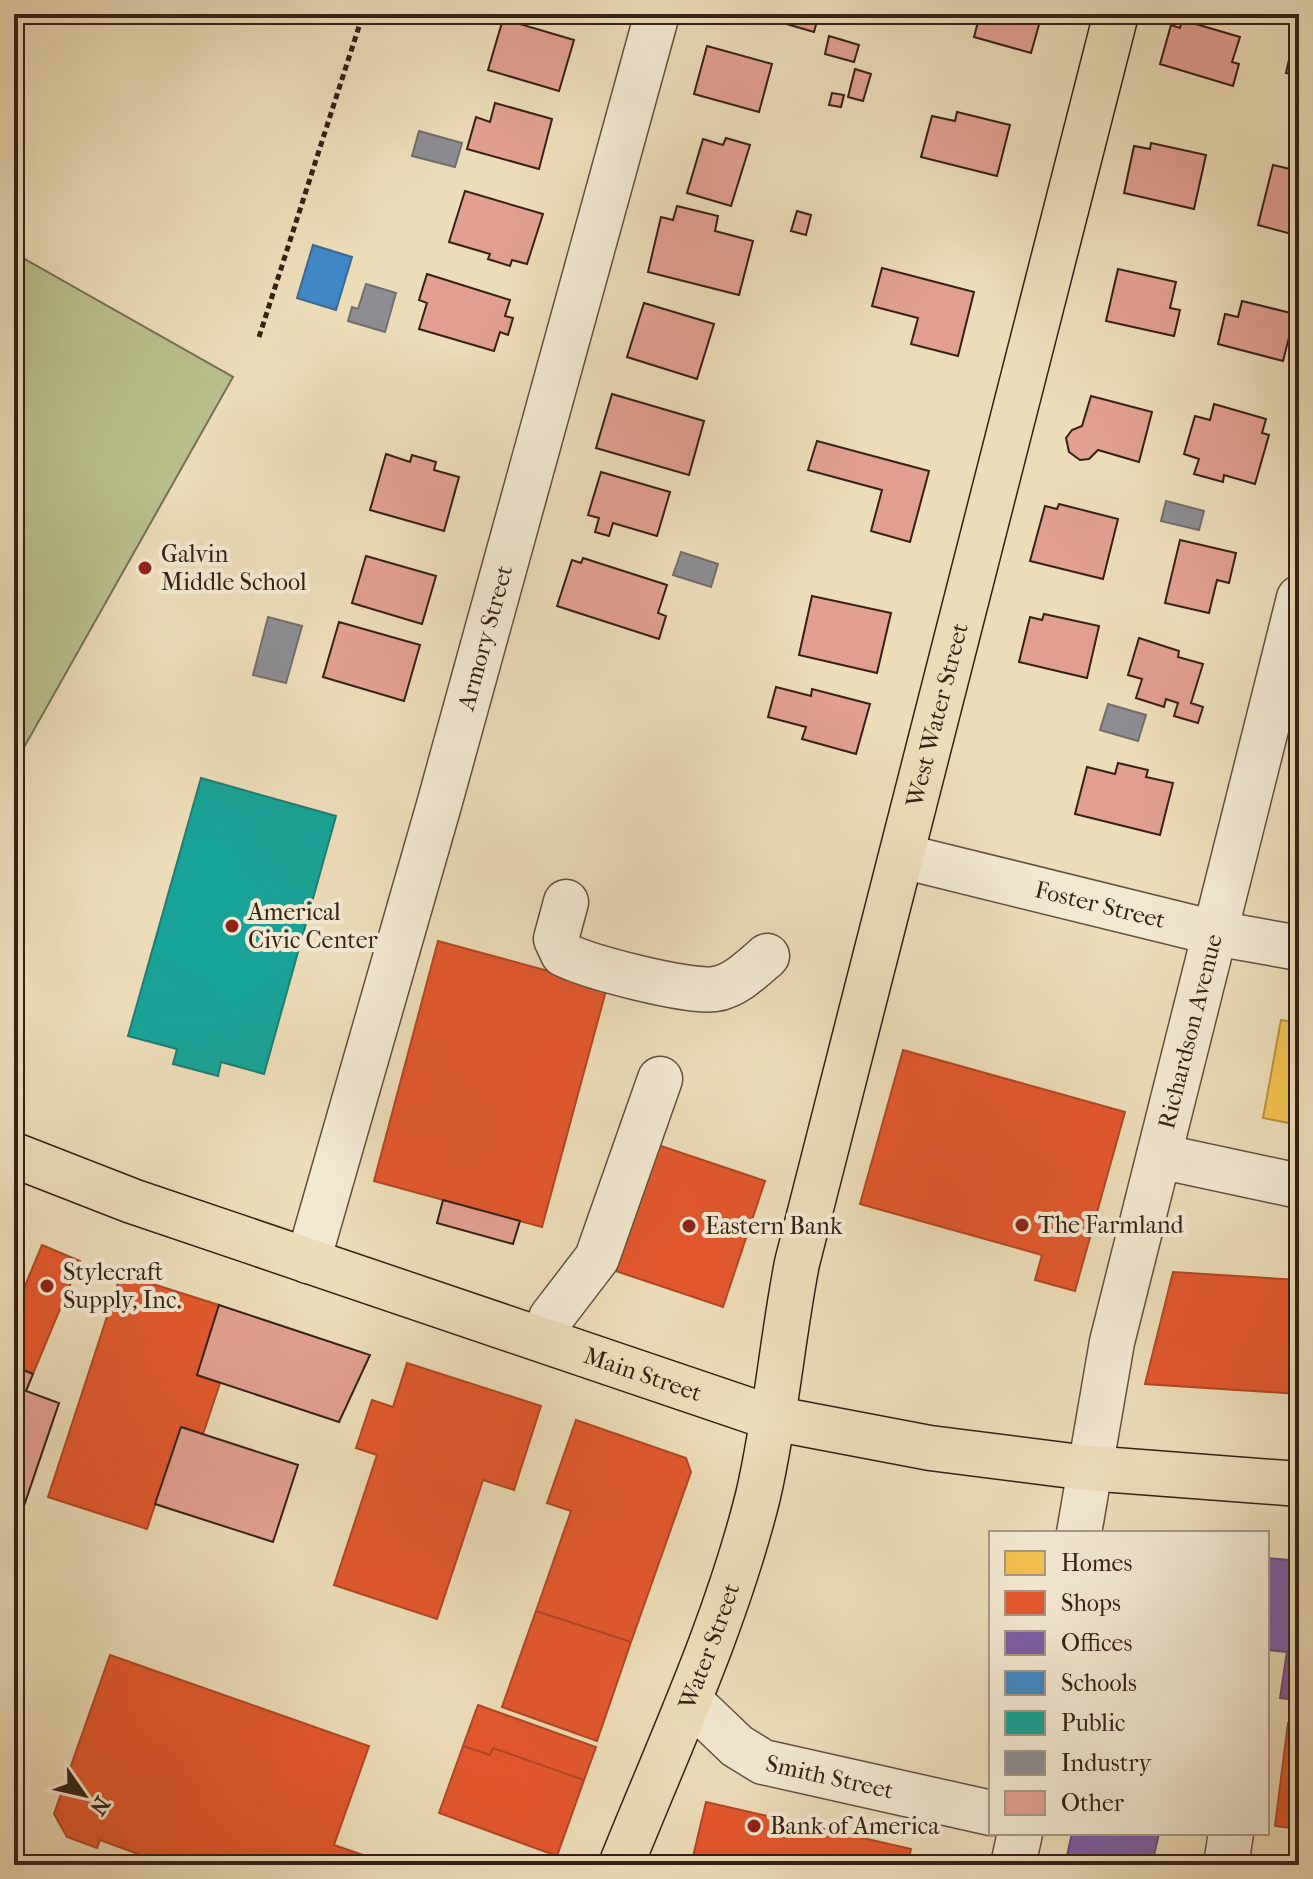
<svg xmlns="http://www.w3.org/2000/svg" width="1313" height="1879" font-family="'IM FELL French Canon',serif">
<rect width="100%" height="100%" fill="#ecdcb7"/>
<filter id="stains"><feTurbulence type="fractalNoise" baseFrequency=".0025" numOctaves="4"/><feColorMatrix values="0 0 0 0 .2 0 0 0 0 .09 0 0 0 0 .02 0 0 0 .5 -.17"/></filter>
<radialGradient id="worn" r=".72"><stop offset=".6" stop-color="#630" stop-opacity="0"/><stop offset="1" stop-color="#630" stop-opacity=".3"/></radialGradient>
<path fill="#bac08d" stroke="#787051" stroke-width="2" d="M14,253L233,377L14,765Z"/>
<path fill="#f2c14e" stroke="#ba913d" stroke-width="2" d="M1281,1020L1299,1023V1125L1263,1118Z"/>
<path fill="#e4572e" stroke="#b04726" stroke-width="2" d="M438,941L607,987L542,1227L374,1181Z
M903,1050L1125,1112L1075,1291L1035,1280L1042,1255L860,1204Z
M655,1144L765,1181L723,1307L613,1270Z
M42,1245L80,1261L33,1374L14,1366V1312Z
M1173,1272L1299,1280V1394L1145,1384Z
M121,1274L219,1305L197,1375L220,1383L203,1434L181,1427L147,1529L48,1497Z
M407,1363L541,1406L514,1490L483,1480L437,1619L334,1585L377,1455L356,1448L372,1400L393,1407Z
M576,1420L686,1458L691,1472L631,1642L536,1611L571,1511L547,1503Z
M536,1611L631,1642L597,1741L502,1707Z
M110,1655L369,1746L334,1845L392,1865H156L157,1861L100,1840L97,1848L67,1837L54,1814Z
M478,1705L596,1747L584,1780L493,1748L490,1755L463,1746Z
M1288,1723L1299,1724V1829L1275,1826Z
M463,1746L490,1755L493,1748L584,1780L557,1856L439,1813Z
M706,1802L911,1849L907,1865H691Z"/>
<path fill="#7b5ea7" stroke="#664c7b" stroke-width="2" d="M1267,1558L1299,1561V1700L1280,1698L1287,1652L1267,1650Z
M1072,1833H1159L1152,1865H1065Z"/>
<path fill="#3f88c5" stroke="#3c6990" stroke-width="2" d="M313,245L352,257L336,310L297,298Z"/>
<path fill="#17a398" stroke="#207c71" stroke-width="2" d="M201,778L336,816L264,1074L221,1062L218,1076L173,1064L177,1049L128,1036Z"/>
<path fill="#8d8d92" stroke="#736d6c" stroke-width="2" d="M419,131L462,143L455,167L412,156Z
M366,284L396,293L385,332L348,321L352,307L358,309Z
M1166,501L1204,511L1199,530L1161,521Z
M681,552L718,564L711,587L673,575Z
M268,617L302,626L286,683L253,675Z
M1108,704L1146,715L1138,741L1100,730Z"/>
<path fill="#e1a08f" stroke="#362115" stroke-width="2" d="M752,14H819L814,32Z
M980,14H1042L1031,53L974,37Z
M1286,14H1299V23L1285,19Z
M503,19L574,40L559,91L488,70Z
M1182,20L1240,37L1232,62L1239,64L1233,86L1160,64L1171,25L1180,28Z
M829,36L859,45L854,62L825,54Z
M1293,42L1299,43V103L1289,100L1295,75L1286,73Z
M707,46L772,64L759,112L694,94Z
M855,69L871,74L863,101L848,97Z
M832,93L844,95L841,107L829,105Z
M495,103L552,119L539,169L467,149L476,117L490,122Z
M957,112L1010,125L997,176L921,157L932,116L955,121Z
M726,138L750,145L731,206L687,193L703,139L723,145Z
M1151,143L1206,155L1194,209L1124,193L1134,146L1150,149Z
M1273,165L1299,171V236L1258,225Z
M465,191L543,214L527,264L512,260L510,266L488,259L490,254L449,242Z
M677,206L718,216L715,231L753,241L739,295L648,272L661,217L673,220Z
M797,211L811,215L806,235L791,231Z
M882,268L974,292L958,356L911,344L918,318L872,306Z
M1118,269L1176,282L1170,308L1180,310L1174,336L1106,321Z
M427,274L510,300L505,316L513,318L508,335L500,332L494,351L419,329L427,303L419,300Z
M1242,301L1295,314L1283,361L1218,344L1225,314L1238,317Z
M644,303L714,324L697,379L627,357Z
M612,394L704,421L689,475L596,448Z
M1091,396L1152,412L1139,462L1098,450L1089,459L1080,460L1069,452L1066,438L1072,430L1082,426Z
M1214,404L1266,419L1262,433L1269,435L1255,484L1224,475L1223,482L1194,474L1199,459L1184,454L1195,416L1210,420Z
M817,441L929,471L910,542L871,531L882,490L808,470Z
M386,454L410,462L412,455L436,462L434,470L459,477L444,531L370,510Z
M601,472L670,492L657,536L613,523L609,536L595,532L599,518L588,515Z
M1059,504L1118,519L1103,579L1030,561L1045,506L1057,509Z
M1180,540L1236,553L1229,583L1217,580L1209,613L1165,603Z
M366,556L436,576L422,624L352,603Z
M583,558L667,585L658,613L666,616L659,639L557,606L572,560L581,563Z
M812,596L891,613L877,673L799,655Z
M1044,614L1099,626L1087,678L1019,662L1030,617L1042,620Z
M339,622L420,645L404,701L323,677Z
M1139,638L1179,651L1178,657L1203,664L1191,703L1203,707L1198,723L1174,716L1178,703L1166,699L1164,707L1136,698L1142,679L1128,675Z
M776,687L811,696L812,689L870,704L856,754L802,739L806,727L768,717Z
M1118,763L1148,770L1146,777L1173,783L1160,835L1075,814L1087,767L1115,774Z
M443,1200L520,1221L513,1244L437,1223Z
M219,1305L370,1355L339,1422L197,1375Z
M14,1366L33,1374L26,1391L59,1403L14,1535Z
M181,1427L298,1465L273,1542L155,1504Z"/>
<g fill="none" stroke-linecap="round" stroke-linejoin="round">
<g stroke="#64503e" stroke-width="47">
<g id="minor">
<path id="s1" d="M902,856L1215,933L1299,948"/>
<path d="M566,902L556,939L563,954C588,967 688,993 715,989C735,986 752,969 767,956"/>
<path d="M1159,1156L1299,1186"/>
<path id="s2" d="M308,1261L439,805L657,14"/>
<path d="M551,1318L597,1258L660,1079"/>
<path id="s3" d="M1079,1533L1112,1342L1299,598"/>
<path id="s4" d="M690,1701L737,1746L763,1762L991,1813"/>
<path d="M1013,1865L1020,1833"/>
<path d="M1226,1865L1231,1833"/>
</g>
</g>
<g stroke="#362115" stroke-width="47">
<g id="major">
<path id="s5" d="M14,1155L132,1201L772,1418L930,1448L1088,1468L1299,1484"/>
<path id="s6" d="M621,1865C670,1743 726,1624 758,1496C776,1419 782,1340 797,1263L1116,14"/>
</g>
</g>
<path stroke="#362115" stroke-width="5" stroke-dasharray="6 4" stroke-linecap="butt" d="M259,337L363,14"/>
<use href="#minor" stroke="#f3e8d0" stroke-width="44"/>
<use href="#major" stroke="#ecdcb7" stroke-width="44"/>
</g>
<g fill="#8f2418" stroke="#f3e8d0" stroke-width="3">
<circle cx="145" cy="568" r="8"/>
<circle cx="232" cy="926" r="8"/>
<circle cx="1022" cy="1225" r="8"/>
<circle cx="689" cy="1226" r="8"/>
<circle cx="47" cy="1286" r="8"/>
<circle cx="754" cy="1826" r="8"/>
</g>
<g text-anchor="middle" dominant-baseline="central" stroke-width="8" stroke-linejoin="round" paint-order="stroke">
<g font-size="24" fill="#362115" stroke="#f3e8d0" text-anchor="start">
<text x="161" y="554">Galvin<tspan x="161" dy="28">Middle School</tspan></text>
<text x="248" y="912">Americal<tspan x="248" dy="28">Civic Center</tspan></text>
<text x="1038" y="1225">The Farmland</text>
<text x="705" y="1226">Eastern Bank</text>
<text x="63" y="1272">Stylecraft<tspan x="63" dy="28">Supply, Inc.</tspan></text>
<text x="770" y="1826">Bank of America</text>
</g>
<g font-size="24" fill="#362115" stroke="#f3e8d0">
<text stroke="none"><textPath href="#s2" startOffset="648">Armory Street</textPath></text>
<text stroke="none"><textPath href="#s6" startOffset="1196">West Water Street</textPath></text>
<text stroke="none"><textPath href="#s1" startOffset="204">Foster Street</textPath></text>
<text stroke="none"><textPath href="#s3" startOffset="514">Richardson Avenue</textPath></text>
<text stroke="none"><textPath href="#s5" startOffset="666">Main Street</textPath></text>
<text stroke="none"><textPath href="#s6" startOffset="236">Water Street</textPath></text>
<text stroke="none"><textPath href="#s4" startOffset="164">Smith Street</textPath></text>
</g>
</g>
<rect width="1313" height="1879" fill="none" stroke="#ecdcb7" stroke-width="48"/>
<rect x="16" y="16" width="1281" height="1847" fill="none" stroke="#362115" stroke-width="4"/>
<rect x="24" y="24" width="1265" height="1831" fill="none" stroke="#362115" stroke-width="2"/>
<rect x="989" y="1531" width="280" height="304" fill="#f3e8d0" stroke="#a79885" stroke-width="2"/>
<rect x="1005" y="1551" width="40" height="24" fill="#f2c14e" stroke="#a79885" stroke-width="2"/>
<text x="1061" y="1571" font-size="24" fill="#362115">Homes</text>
<rect x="1005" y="1591" width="40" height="24" fill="#e4572e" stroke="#a79885" stroke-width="2"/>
<text x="1061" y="1611" font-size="24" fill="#362115">Shops</text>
<rect x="1005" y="1631" width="40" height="24" fill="#7b5ea7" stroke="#a79885" stroke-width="2"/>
<text x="1061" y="1651" font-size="24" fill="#362115">Offices</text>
<rect x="1005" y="1671" width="40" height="24" fill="#3f88c5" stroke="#a79885" stroke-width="2"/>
<text x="1061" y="1691" font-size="24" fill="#362115">Schools</text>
<rect x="1005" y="1711" width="40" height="24" fill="#17a398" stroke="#a79885" stroke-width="2"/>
<text x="1061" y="1731" font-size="24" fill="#362115">Public</text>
<rect x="1005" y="1751" width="40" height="24" fill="#8d8d92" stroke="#a79885" stroke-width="2"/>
<text x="1061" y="1771" font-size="24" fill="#362115">Industry</text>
<rect x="1005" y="1791" width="40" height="24" fill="#e1a08f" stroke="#a79885" stroke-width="2"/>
<text x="1061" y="1811" font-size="24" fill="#362115">Other</text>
<g transform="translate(84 1795) rotate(124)" stroke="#f3e8d0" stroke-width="6" paint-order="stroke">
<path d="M0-6L14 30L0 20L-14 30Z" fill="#362115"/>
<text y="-12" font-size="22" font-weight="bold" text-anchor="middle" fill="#362115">N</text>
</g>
<rect width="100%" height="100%" filter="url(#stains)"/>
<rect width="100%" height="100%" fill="url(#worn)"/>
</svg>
